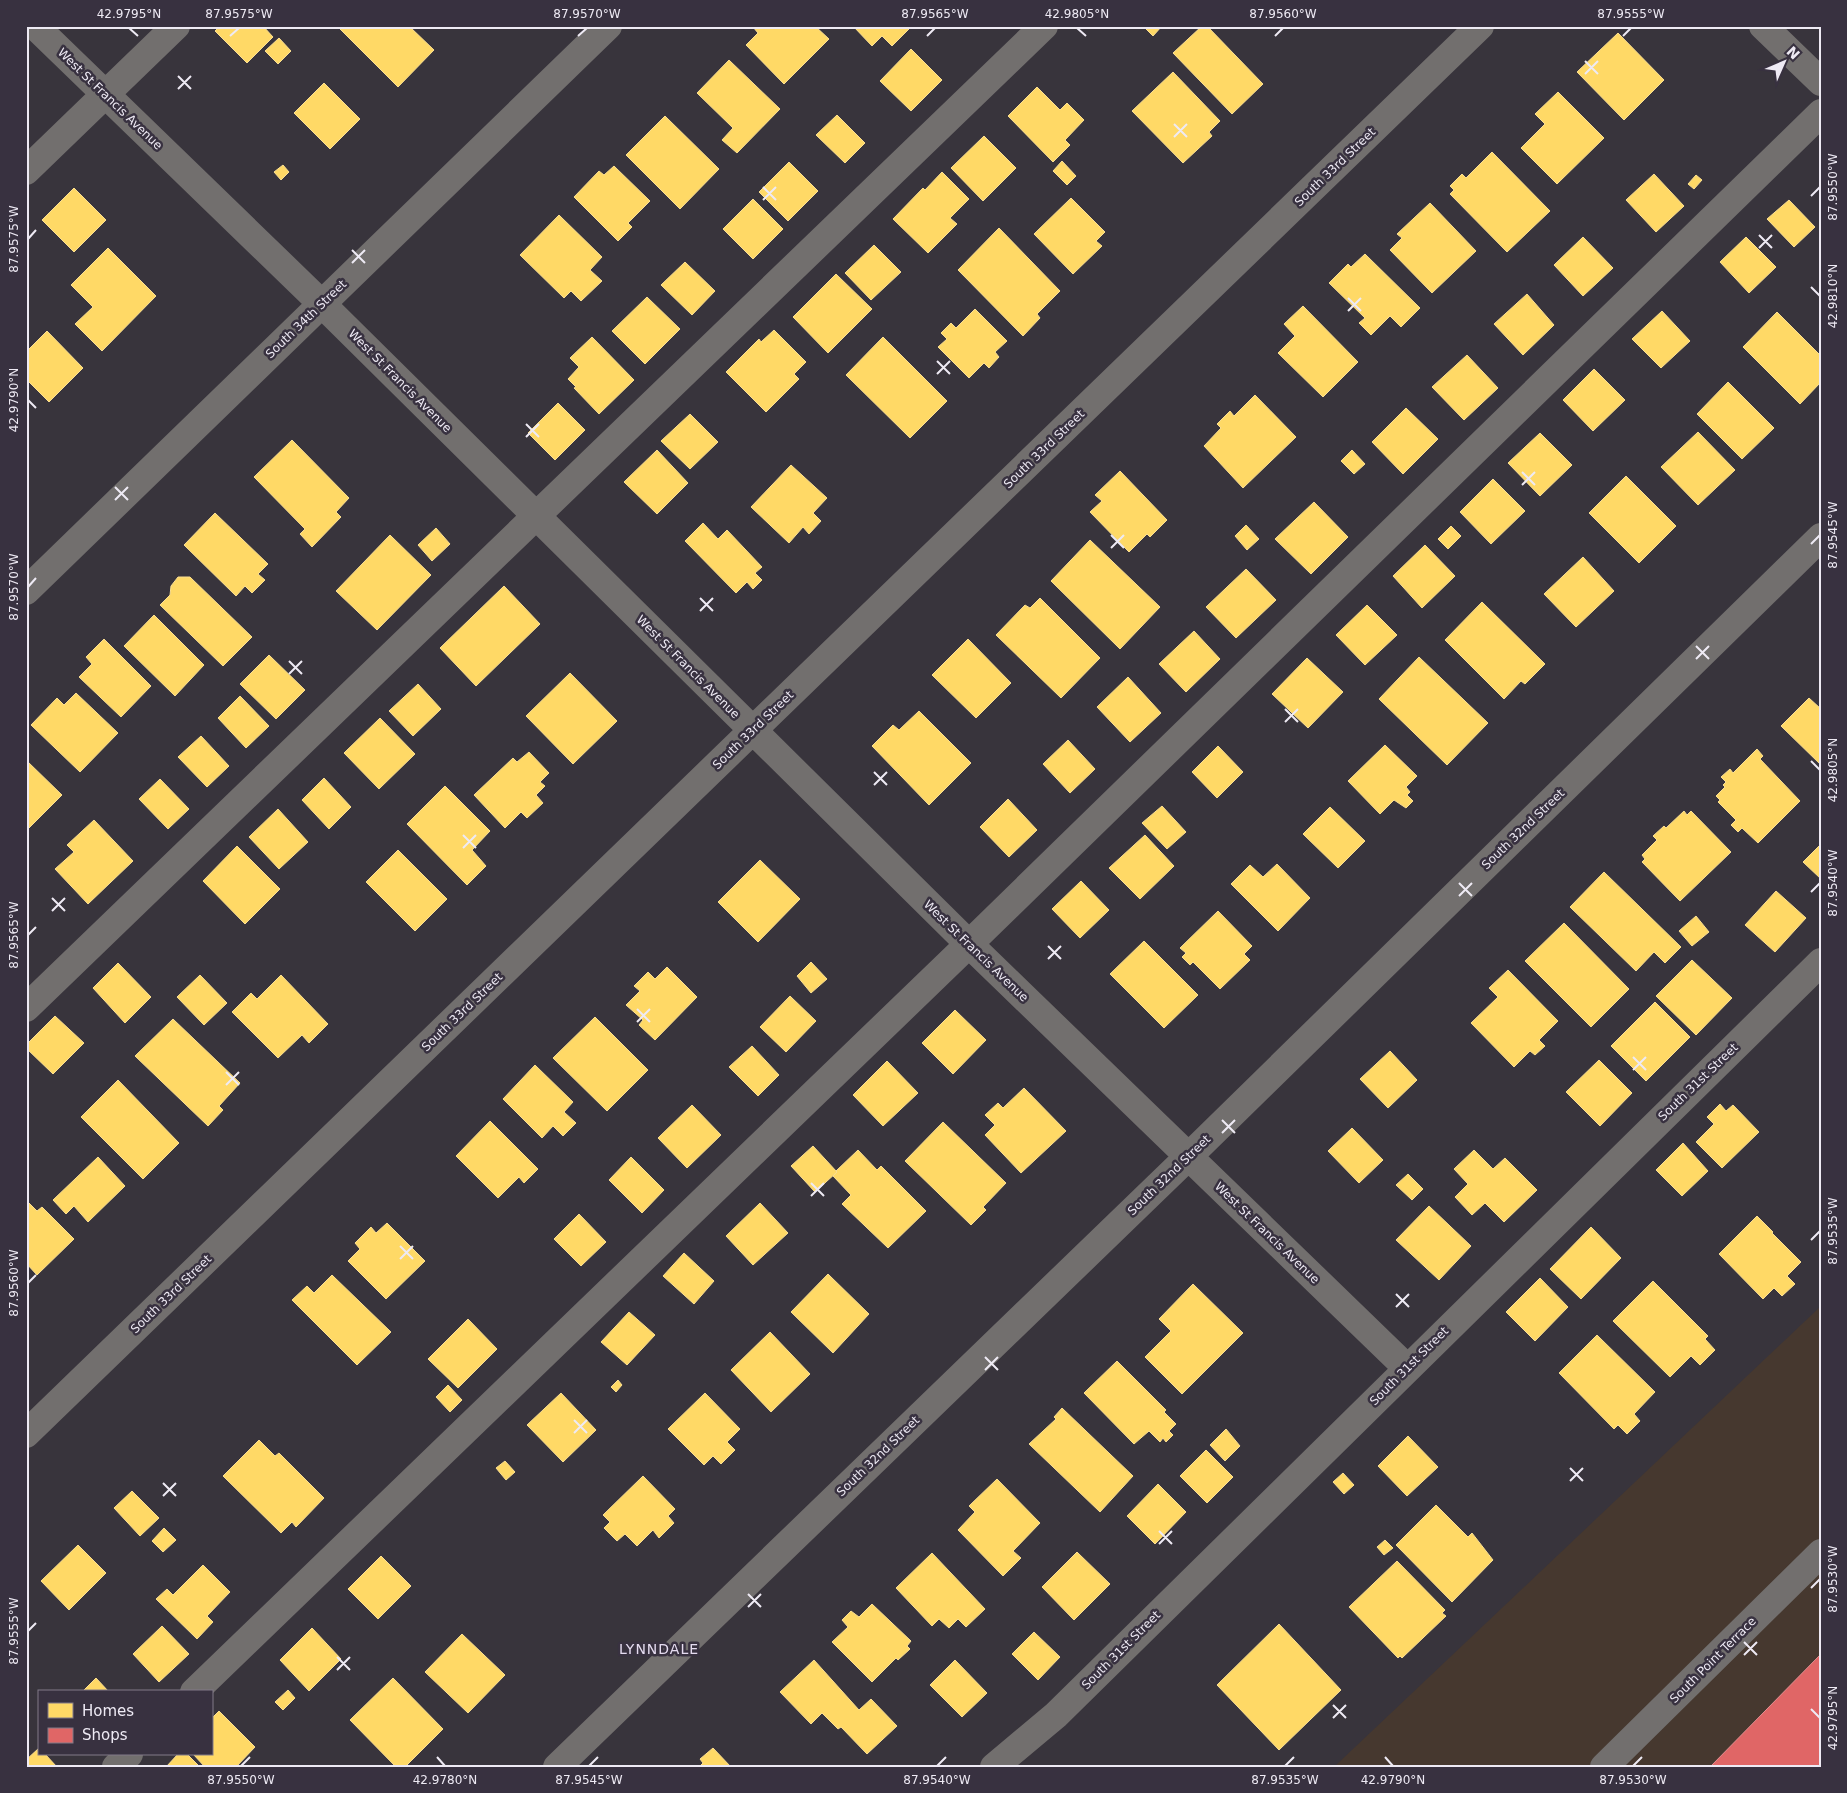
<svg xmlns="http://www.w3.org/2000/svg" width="1847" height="1793" font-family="'DejaVu Sans',sans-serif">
<rect width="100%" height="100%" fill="#38343c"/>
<path fill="#46382f" d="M1821,1306V1767H1334Z"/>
<path fill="#ffd966" stroke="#fade91" d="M220,26H263L273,37L247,63L215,31Z
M337,26H409L434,50L398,87Z
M754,26H815L829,39L784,84L746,45L758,33L753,27Z
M853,26H912L892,46L882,36L872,46Z
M1143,26H1162L1153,36Z
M1202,26H1207L1263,84L1232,114L1173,53Z
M1618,33L1664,80L1624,120L1577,72Z
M279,38L291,51L278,64L265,51Z
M911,49L942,80L911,111L880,81Z
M729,60L780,109L737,153L722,140L733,128L697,93Z
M1173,72L1220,121L1209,132L1212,136L1183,163L1132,111Z
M324,83L360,119L330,149L294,113Z
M1037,87L1060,110L1067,103L1084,120L1065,140L1070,145L1053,162L1008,116Z
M1558,92L1604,138L1557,184L1521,148L1545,124L1535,114Z
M837,115L865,143L845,163L816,135Z
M665,116L719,169L680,209L626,155Z
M984,136L1016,168L983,201L951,168Z
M1492,152L1550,211L1507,252L1450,194L1454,190L1450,186L1462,174L1466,178Z
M1062,161L1076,176L1067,185L1053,171Z
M789,162L818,191L788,221L759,192Z
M283,165L289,172L281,180L274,172Z
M614,166L650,201L628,223L632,227L618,241L574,197L599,171L604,175Z
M942,172L969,199L950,218L957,224L928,253L893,219L923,188L925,190Z
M1654,174L1684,206L1656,232L1626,200Z
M1696,175L1702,180L1694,189L1688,184Z
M74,188L106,220L74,252L42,220Z
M1071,198L1105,232L1096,241L1102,246L1073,274L1034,234Z
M753,199L783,229L753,259L723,229Z
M1789,200L1815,227L1794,247L1767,219Z
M1430,203L1476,251L1432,293L1390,250L1402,238L1397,234Z
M559,215L602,257L590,270L602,281L581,301L571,291L564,298L520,255Z
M999,228L1060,291L1037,314L1040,318L1023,336L958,270Z
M1583,237L1613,268L1583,296L1554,265Z
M1746,237L1776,267L1749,293L1720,262Z
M874,245L901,272L871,300L845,273Z
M108,248L156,296L102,351L75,324L93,307L71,285Z
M1365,254L1420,308L1401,327L1390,316L1371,335L1359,323L1365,318L1329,283L1348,264L1351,267Z
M685,262L715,291L692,315L661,285Z
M836,274L872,309L828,353L793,317Z
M1527,294L1554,325L1523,355L1494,324Z
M647,297L680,329L645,364L612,331Z
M1303,306L1358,362L1323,397L1278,353L1295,336L1284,324Z
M975,309L1007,341L995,352L999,357L989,368L984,363L969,378L938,347L947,339L941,333L951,323L956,328Z
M1662,311L1690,341L1661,368L1632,339Z
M1777,312L1821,356V382L1800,404L1743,347Z
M774,330L806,362L794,374L799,379L766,412L726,372L759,339L761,342Z
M47,331L83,368L49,402L26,379V352Z
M592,337L634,380L599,414L574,388L576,387L568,379L579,367L570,358Z
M883,337L947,401L910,438L846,375Z
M1467,355L1498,388L1464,420L1432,387Z
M1594,369L1625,400L1593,431L1563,400Z
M1728,382L1774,428L1742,459L1697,414Z
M1255,395L1296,437L1243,488L1204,446L1221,428L1217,424L1230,411L1234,416Z
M558,403L585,430L555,460L528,433Z
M1406,408L1438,439L1403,474L1372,442Z
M690,414L718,442L690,469L661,441Z
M1698,432L1735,470L1698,505L1661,467Z
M1540,433L1572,465L1540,496L1508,463Z
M292,440L349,498L336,512L341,517L312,547L300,534L305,529L254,477Z
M657,450L688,483L657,514L624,482Z
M1352,450L1365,464L1354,474L1341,461Z
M791,465L827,498L813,513L821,521L809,534L803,527L789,543L751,507Z
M1120,471L1167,520L1150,537L1147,534L1129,552L1090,512L1102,501L1095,495Z
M1626,476L1676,526L1639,563L1589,513Z
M1493,479L1525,511L1491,544L1460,512Z
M1314,502L1348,537L1311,574L1275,539Z
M215,513L268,564L258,574L265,580L252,593L245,586L236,596L184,545Z
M703,523L718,539L727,530L762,567L755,573L762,580L753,589L747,582L736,593L685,541Z
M1246,525L1259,539L1247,550L1235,536Z
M1451,526L1461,536L1448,549L1438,539Z
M436,528L450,544L432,561L418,545Z
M390,535L431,575L377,630L336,591Z
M1090,540L1160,607L1120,649L1051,581Z
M1425,545L1455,576L1422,608L1393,576Z
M1583,557L1614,591L1576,627L1544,594Z
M1246,569L1276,600L1236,638L1206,607Z
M178,577H190L252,637L223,666L160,605L170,595L171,586Z
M504,586L540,624L476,686L440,648Z
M1040,598L1100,658L1061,698L996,635L1025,605L1030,608Z
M1482,602L1545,664L1525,684L1521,681L1504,699L1445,640Z
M1367,605L1397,635L1365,665L1336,635Z
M154,615L204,665L175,696L124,646Z
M1194,631L1220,659L1186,692L1159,664Z
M104,639L151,686L121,717L79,677L92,664L86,657Z
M968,639L1011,683L976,718L932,675Z
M269,655L305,690L276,719L240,684Z
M1419,657L1488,723L1447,765L1379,699Z
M1307,658L1343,692L1308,728L1272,694Z
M570,673L617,721L573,764L526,716Z
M1128,677L1161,713L1130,742L1097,707Z
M418,684L441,709L413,736L389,711Z
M76,693L118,733L80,772L31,725L57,698L64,705Z
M240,696L269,726L246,748L218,718Z
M1809,698L1821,709V765L1781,726Z
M919,711L971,763L929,805L872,746L893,725L899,730Z
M380,718L415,754L379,789L344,753Z
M201,736L229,766L207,787L178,757Z
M1068,740L1095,769L1070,793L1043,764Z
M1385,745L1417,776L1406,787L1410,792L1407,795L1413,801L1406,808L1394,800L1380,814L1348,781Z
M1218,746L1243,772L1217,798L1192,772Z
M1757,749L1763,756L1760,759L1800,801L1758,843L1742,828L1738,832L1731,825L1736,820L1718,802L1720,800L1716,796L1725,787L1723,785L1726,782L1721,777L1730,769L1733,773Z
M529,752L549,773L540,782L545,786L536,795L543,803L527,818L521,812L505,828L474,795L513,758L517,762Z
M26,760L62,795L26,831Z
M324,778L351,807L329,829L302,800Z
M160,779L189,809L168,829L139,799Z
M445,786L490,831L472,850L486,866L467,885L407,824Z
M1008,799L1037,830L1009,857L980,827Z
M1162,806L1186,832L1167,849L1142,823Z
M1330,807L1365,841L1338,868L1303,834Z
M278,809L308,842L279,869L249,837Z
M1684,811L1687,815L1691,811L1731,852L1680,901L1642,862L1645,859L1642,855L1657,840L1653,836L1664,826L1666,828Z
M94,820L133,861L88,904L55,869L74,852L67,845Z
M1145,835L1174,866L1140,899L1109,868Z
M1821,844V879L1803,862Z
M237,846L280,889L245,924L203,881Z
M398,850L447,899L415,931L366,882Z
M760,860L800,899L758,942L718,902Z
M1277,864L1310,898L1278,931L1231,884L1250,865L1263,877Z
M1604,872L1681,947L1665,963L1654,952L1636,971L1570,907Z
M1081,881L1109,910L1080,938L1052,909Z
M1776,891L1806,918L1775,952L1745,925Z
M1218,911L1252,946L1244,954L1250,960L1220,989L1193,962L1190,965L1182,957L1186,953L1180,948Z
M1696,916L1709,932L1692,946L1679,931Z
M1564,923L1629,989L1591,1027L1525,961Z
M1144,941L1198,995L1164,1028L1110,974Z
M1692,960L1732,998L1696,1035L1656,996Z
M811,962L827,979L811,993L797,976Z
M118,963L151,997L125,1023L93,988Z
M667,967L697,997L655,1040L639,1025L643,1020L626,1005L640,991L634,986L648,972L655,979Z
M1508,970L1558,1021L1539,1040L1545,1046L1535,1055L1530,1051L1514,1067L1471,1023L1498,997L1489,988Z
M200,975L227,1003L204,1025L177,997Z
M281,975L328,1024L309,1043L302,1035L278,1058L232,1012L251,993L257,999Z
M790,996L816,1021L786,1052L760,1027Z
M1655,1002L1690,1037L1646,1081L1611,1046Z
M955,1010L986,1040L953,1074L922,1043Z
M55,1016L84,1043L53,1074L26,1048V1045Z
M595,1017L648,1070L607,1111L553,1058Z
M173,1019L240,1083L219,1106L223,1110L208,1126L135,1056Z
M752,1046L779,1075L758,1096L729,1067Z
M1390,1051L1417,1080L1388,1108L1360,1079Z
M1599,1060L1632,1093L1600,1126L1566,1092Z
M887,1061L918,1093L883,1126L853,1095Z
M535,1065L573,1102L564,1112L576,1123L563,1136L553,1126L542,1138L503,1099Z
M118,1080L179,1143L143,1179L81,1117Z
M1024,1088L1066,1131L1021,1173L985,1135L995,1125L985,1115L998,1103L1003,1108Z
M1720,1104L1726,1111L1733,1105L1759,1132L1722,1168L1696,1142L1714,1124L1707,1117Z
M692,1105L721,1135L687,1168L658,1138Z
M490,1121L538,1169L524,1183L519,1177L498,1198L456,1156Z
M943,1122L1006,1183L983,1207L986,1210L971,1225L905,1161Z
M1352,1128L1383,1160L1359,1183L1328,1151Z
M1683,1143L1708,1171L1682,1196L1656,1170Z
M813,1146L837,1172L815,1192L791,1166Z
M858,1150L877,1170L881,1166L926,1211L888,1248L842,1204L851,1195L833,1176L837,1172L836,1171Z
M1474,1150L1493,1169L1505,1158L1537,1190L1504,1222L1485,1203L1472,1215L1455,1197L1468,1184L1454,1169Z
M98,1157L125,1186L88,1222L74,1206L66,1214L53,1200Z
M631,1157L664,1190L642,1213L609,1180Z
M1408,1174L1423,1189L1412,1200L1396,1185Z
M26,1200L37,1211L42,1207L74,1239L37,1275L26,1263Z
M760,1203L788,1233L753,1265L726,1236Z
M1429,1206L1471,1246L1439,1280L1396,1240Z
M579,1214L606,1242L581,1266L554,1239Z
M1757,1216L1773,1232L1772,1233L1801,1262L1787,1276L1795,1284L1782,1296L1774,1288L1763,1299L1719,1254Z
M387,1223L425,1261L386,1299L348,1261L360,1249L355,1243L371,1227L376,1233Z
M1591,1227L1621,1258L1581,1299L1550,1269Z
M684,1253L714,1281L694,1304L663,1276Z
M828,1274L869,1314L833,1353L791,1312Z
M332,1275L391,1332L357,1365L292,1300L307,1286L314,1293Z
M1540,1278L1568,1307L1535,1341L1506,1312Z
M1653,1281L1708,1336L1705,1339L1715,1350L1700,1365L1691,1356L1670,1377L1613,1321Z
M1193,1284L1243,1333L1182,1394L1145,1357L1171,1331L1159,1319Z
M629,1312L655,1335L627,1365L601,1342Z
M468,1319L497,1349L458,1388L428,1359Z
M770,1332L810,1374L771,1412L731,1370Z
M1597,1335L1655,1392L1634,1414L1640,1421L1627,1434L1618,1425L1614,1429L1559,1373Z
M1117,1361L1166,1410L1164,1412L1176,1424L1169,1431L1173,1435L1166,1442L1163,1438L1160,1442L1149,1431L1134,1444L1084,1393Z
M618,1380L622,1385L616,1392L611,1387Z
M448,1385L462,1400L450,1412L436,1397Z
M561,1393L596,1430L563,1462L527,1425Z
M705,1393L740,1429L727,1442L735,1450L721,1464L713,1456L704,1465L668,1429Z
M1062,1408L1133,1476L1100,1512L1029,1444L1056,1419L1054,1417Z
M1226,1429L1240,1446L1225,1461L1210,1445Z
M1408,1436L1438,1467L1407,1496L1378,1466Z
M259,1440L275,1456L279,1453L324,1498L296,1527L292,1522L281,1533L223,1476Z
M1206,1450L1233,1477L1207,1503L1180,1476Z
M505,1461L515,1472L506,1480L496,1468Z
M1343,1473L1354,1485L1344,1494L1333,1482Z
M643,1476L675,1509L668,1516L674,1523L659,1538L653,1530L637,1546L625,1534L617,1541L604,1528L610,1522L603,1515Z
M997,1479L1040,1523L1013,1551L1021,1558L1003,1576L958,1530L975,1512L969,1506Z
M1158,1484L1186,1512L1155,1544L1127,1516Z
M132,1491L159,1518L140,1536L114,1508Z
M1436,1505L1468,1537L1472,1533L1493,1560L1452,1602L1396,1545Z
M164,1528L176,1540L163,1552L152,1541Z
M1385,1540L1393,1548L1384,1555L1377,1547Z
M78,1545L106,1573L69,1610L41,1581Z
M1077,1552L1110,1584L1074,1620L1042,1587Z
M932,1553L985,1609L966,1627L958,1619L949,1628L939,1619L932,1626L896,1588Z
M381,1556L411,1586L378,1619L348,1589Z
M1397,1561L1445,1610L1442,1613L1446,1616L1402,1658L1400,1656L1398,1658L1349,1607Z
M203,1565L230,1592L207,1616L213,1622L197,1639L156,1599L167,1589L173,1595Z
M872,1604L911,1641L907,1646L910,1649L898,1660L896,1658L872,1682L832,1642L848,1627L842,1620L851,1611L859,1617Z
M1279,1624L1341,1690L1279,1750L1217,1685Z
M162,1626L189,1654L159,1682L133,1654Z
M312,1628L341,1659L309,1691L280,1660Z
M1034,1632L1060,1657L1038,1680L1012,1654Z
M462,1634L505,1675L468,1713L425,1672Z
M814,1660L859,1710L871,1699L897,1726L867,1754L841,1727L838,1729L822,1713L811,1724L780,1692Z
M955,1660L987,1693L962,1717L930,1685Z
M96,1678L109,1692H82Z
M393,1678L443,1729L405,1767H396L350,1720Z
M288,1690L295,1698L283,1710L275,1702Z
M219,1711L255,1747L236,1767H205L193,1754H211V1719Z
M39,1748V1754H45L57,1767H26V1760Z
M713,1748L731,1767H699L703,1763L700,1759Z
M178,1754H187L200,1767H166Z"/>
<path fill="#e06666" stroke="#e48e91" d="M1821,1654V1767H1710Z"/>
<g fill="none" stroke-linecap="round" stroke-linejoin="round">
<path stroke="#726f6e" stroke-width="28" d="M35,26L322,304L969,944L1407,1368
M1763,26L1821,82
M26,171L176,26
M26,591L608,26
M26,1008L1044,26
M26,1434L1480,26
M194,1692L969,944L1821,113
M116,1767L129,1754
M557,1767L1188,1157L1821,537
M994,1767L1056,1715L1821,962
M1604,1767L1821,1553"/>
</g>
<path fill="none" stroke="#eeeaf4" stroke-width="2" d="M129,28L138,36M1077,28L1086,36M230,36L239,28M578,36L587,28M927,36L935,28M1275,36L1283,28M1623,36L1631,28M1585,61L1598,74M1585,74L1598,61M178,76L191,89M178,89L191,76M1174,124L1187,137M1174,137L1187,124M763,187L776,200M1811,196L1820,187M763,200L776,187M1759,235L1772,248M28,239L36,230M1759,248L1772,235M352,250L365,263M352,263L365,250M1811,287L1820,296M1348,298L1361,311M1348,311L1361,298M937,361L950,374M937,374L950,361M28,400L36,408M526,424L539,437M526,437L539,424M1522,472L1535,485M1522,485L1535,472M115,487L128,500M115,500L128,487M1111,535L1124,548M1811,544L1820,535M1111,548L1124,535M28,587L36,578M700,598L713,611M700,611L713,598M1696,646L1709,659M1696,659L1709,646M289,661L302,674M289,674L302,661M1285,709L1298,722M1285,722L1298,709M1811,761L1820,770M874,772L887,785M874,785L887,772M463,835L476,848M463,848L476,835M1459,883L1472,896M1811,892L1820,883M1459,896L1472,883M52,898L65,911M52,911L65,898M28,935L36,927M1048,946L1061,959M1048,959L1061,946M637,1009L650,1022M637,1022L650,1009M1633,1057L1646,1070M1633,1070L1646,1057M226,1072L239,1085M226,1085L239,1072M1222,1120L1235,1133M1222,1133L1235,1120M811,1183L824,1196M811,1196L824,1183M1811,1240L1820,1231M400,1246L413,1259M400,1259L413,1246M28,1283L36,1275M1396,1294L1409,1307M1396,1307L1409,1294M985,1357L998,1370M985,1370L998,1357M574,1420L587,1433M574,1433L587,1420M1570,1468L1583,1481M1570,1481L1583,1468M163,1483L176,1496M163,1496L176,1483M1159,1531L1172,1544M1159,1544L1172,1531M1811,1588L1820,1579M748,1594L761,1607M748,1607L761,1594M28,1631L36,1623M1744,1642L1757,1655M1744,1655L1757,1642M337,1657L350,1670M337,1670L350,1657M1333,1705L1346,1718M1811,1709L1820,1718M1333,1718L1346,1705M437,1757L445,1766M1385,1757L1393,1766M241,1766L250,1757M589,1766L598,1757M937,1766L946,1757M1285,1766L1294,1757M1633,1766L1642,1757"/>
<g text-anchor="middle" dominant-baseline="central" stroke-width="5" stroke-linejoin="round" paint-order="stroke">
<g font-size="12" fill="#eeeaf4" stroke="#383140">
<text transform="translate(110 99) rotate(44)">West St Francis Avenue</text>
<text transform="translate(1335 167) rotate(-44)">South 33rd Street</text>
<text transform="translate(306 319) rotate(-44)">South 34th Street</text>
<text transform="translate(400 381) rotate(45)">West St Francis Avenue</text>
<text transform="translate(1044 449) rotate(-44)">South 33rd Street</text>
<text transform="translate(688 667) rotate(45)">West St Francis Avenue</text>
<text transform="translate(753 730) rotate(-44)">South 33rd Street</text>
<text transform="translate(1523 829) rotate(-44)">South 32nd Street</text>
<text transform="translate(976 951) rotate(44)">West St Francis Avenue</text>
<text transform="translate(462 1012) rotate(-44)">South 33rd Street</text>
<text transform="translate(1698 1082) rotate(-44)">South 31st Street</text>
<text transform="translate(1169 1175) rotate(-44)">South 32nd Street</text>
<text transform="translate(1267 1233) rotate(44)">West St Francis Avenue</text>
<text transform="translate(171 1294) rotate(-44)">South 33rd Street</text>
<text transform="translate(1409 1366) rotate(-45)">South 31st Street</text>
<text transform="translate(878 1456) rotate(-44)">South 32nd Street</text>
<text transform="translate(1121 1650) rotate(-45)">South 31st Street</text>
<text transform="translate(1713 1660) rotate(-45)">South Point Terrace</text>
</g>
<g font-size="14" letter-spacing="1" fill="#e5dcf0" stroke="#383140">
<text x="659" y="1649">LYNNDALE</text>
</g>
</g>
<rect width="1847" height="1793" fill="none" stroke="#383140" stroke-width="55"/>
<rect x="38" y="1690" width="175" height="65" fill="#383140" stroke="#817b88"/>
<rect x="48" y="1703" width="25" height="15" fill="#ffd966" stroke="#817b88"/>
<text x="82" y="1716" font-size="15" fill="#eeeaf4">Homes</text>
<rect x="48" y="1728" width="25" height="15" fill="#e06666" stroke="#817b88"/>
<text x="82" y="1740" font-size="15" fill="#eeeaf4">Shops</text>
<g transform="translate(1784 62) rotate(45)" stroke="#383140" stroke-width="4" paint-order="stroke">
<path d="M0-4L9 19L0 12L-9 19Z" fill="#eeeaf4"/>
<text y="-8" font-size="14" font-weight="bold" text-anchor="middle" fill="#eeeaf4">N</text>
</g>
<rect x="28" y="28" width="1792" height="1738" fill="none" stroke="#eeeaf4" stroke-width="2"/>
<g font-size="12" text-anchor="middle" fill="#eeeaf4">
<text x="129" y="18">42.9795°N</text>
<text x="239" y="18">87.9575°W</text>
<text x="587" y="18">87.9570°W</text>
<text x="935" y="18">87.9565°W</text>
<text x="1077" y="18">42.9805°N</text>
<text x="1283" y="18">87.9560°W</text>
<text x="1631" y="18">87.9555°W</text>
<text transform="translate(1833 187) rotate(-90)" y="4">87.9550°W</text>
<text transform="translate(14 239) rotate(-90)" y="4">87.9575°W</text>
<text transform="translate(1833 296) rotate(-90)" y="4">42.9810°N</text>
<text transform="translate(14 400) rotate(-90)" y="4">42.9790°N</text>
<text transform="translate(1833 535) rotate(-90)" y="4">87.9545°W</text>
<text transform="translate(14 587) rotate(-90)" y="4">87.9570°W</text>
<text transform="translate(1833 770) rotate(-90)" y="4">42.9805°N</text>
<text transform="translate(1833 883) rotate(-90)" y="4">87.9540°W</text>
<text transform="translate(14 935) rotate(-90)" y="4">87.9565°W</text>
<text transform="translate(1833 1231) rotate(-90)" y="4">87.9535°W</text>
<text transform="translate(14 1283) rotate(-90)" y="4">87.9560°W</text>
<text transform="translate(1833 1579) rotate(-90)" y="4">87.9530°W</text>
<text transform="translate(14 1631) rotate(-90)" y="4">87.9555°W</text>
<text transform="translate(1833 1718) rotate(-90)" y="4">42.9795°N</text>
<text x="241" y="1784">87.9550°W</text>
<text x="445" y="1784">42.9780°N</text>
<text x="589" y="1784">87.9545°W</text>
<text x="937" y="1784">87.9540°W</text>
<text x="1285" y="1784">87.9535°W</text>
<text x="1393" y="1784">42.9790°N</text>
<text x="1633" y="1784">87.9530°W</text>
</g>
</svg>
